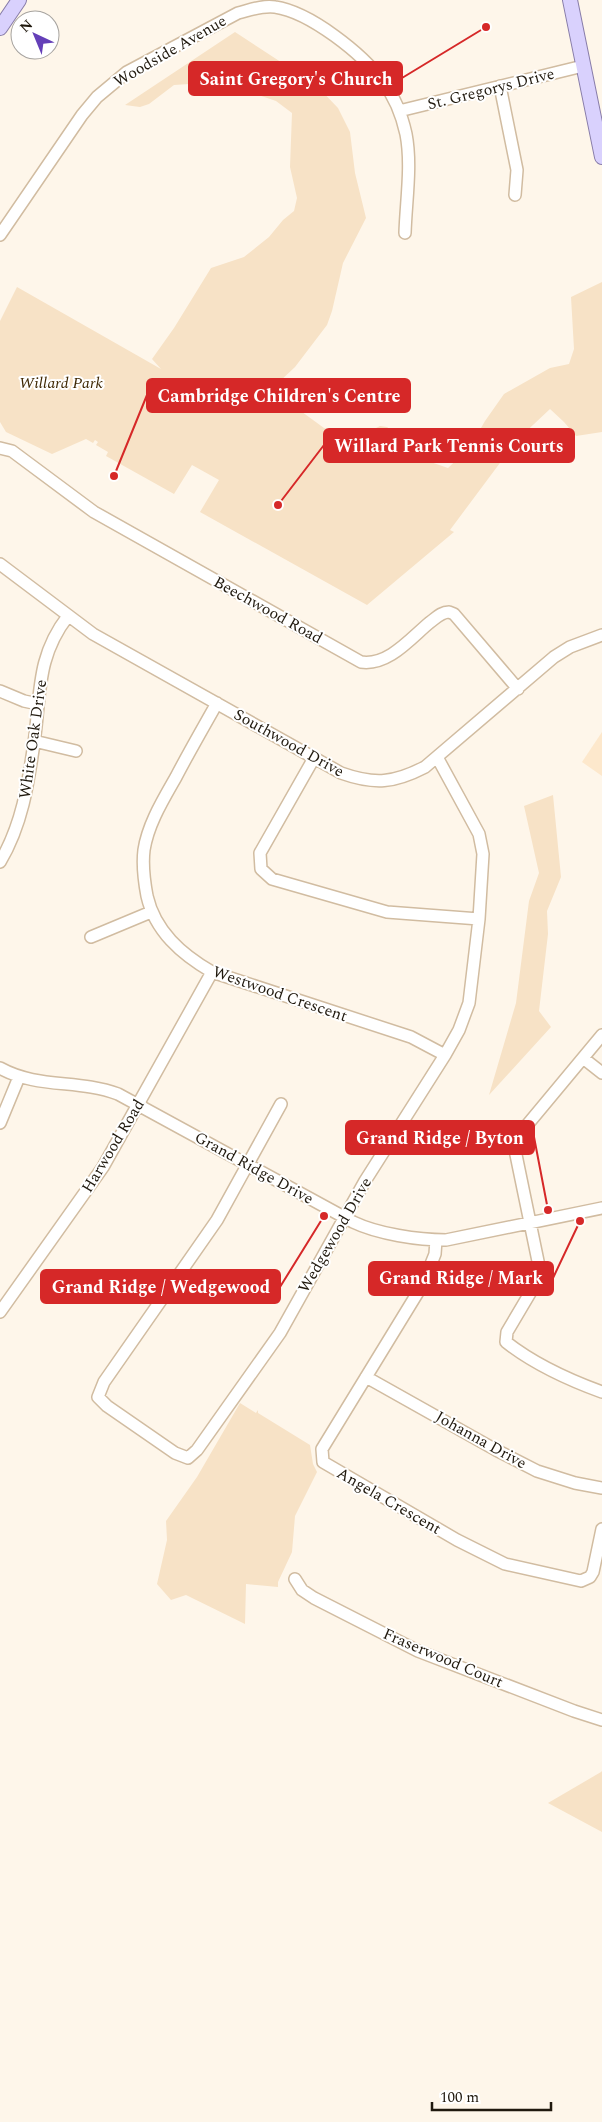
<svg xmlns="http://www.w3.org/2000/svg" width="602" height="2122" font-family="Spectral,serif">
<rect width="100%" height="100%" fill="#fef6ea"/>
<path fill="#fde8cc" d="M602,732V776L582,762Z"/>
<path fill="#f7e2c6" d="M235,32L316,85L338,108L350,132L355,173L366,218L343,263L332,311L327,325L295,367L278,383L276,393L324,428L362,435L380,426L387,427L401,437L416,457L448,468L470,447L485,421L504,394L550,368L569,364L574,349L571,297L602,282V432L576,436L564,422L550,409L517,440L450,530L454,532L367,605L200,512L219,480L192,465L174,494L106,456L108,452L96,445L98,442L95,440L93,443L86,439L52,454L6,432L0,422V321L17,287L161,369L152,359L174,328L211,268L244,257L269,237L283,220L294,211L297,198L290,167L292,113L276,101L221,82L174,85L149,104L140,107L125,105Z
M553,795L561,877L547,911L548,934L539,1011L551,1027L489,1095L516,1003L529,901L539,873L524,806Z
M240,1403L256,1413L258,1410V1413L310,1445L313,1464L317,1472L295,1516L292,1552L278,1582V1587L246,1584L245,1624L186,1595L171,1600L157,1584L167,1540L166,1521L197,1477Z
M602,1771V1832L548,1803L601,1772Z"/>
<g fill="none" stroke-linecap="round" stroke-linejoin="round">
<g stroke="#d1bca1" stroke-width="14">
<path id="minor" d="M500,86L517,170L515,195
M399,111L583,66
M0,235L82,115L97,97L127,72L238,13C250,10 263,5 275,7C310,12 363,54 383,82C394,96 402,116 406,134C412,165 406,201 405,233
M0,448L12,451L94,512L361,662C388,666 410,639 429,623C436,618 441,612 449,612L454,614L518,689
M0,564L93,634L341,773C375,785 394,783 425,767L554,657L570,647L602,635
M0,691L24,701L38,704
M217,703C203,728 189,752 176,777C163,800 148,824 144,850C142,866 144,880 147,896C155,931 181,954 212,972L411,1037L445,1055
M34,741L76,751
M314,758L260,853L261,869L272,879L387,912L479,919
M0,862C22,825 28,785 34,743C41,695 36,657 68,616
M91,937L151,912
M602,1035L518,1136L515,1150L539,1266L536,1283L507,1332L506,1342C534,1364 569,1380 602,1392
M583,1058L602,1073
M0,1068C38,1089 78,1079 118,1094L353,1222C378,1234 418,1240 446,1240L602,1208
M281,1104L217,1220L104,1382L98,1397L107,1406L175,1453L188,1458L197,1450L280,1333L365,1181L445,1055L459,1030L469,1003L479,919L483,854L479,834L437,757
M0,1123L19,1077
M436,1240L435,1254L423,1284L322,1449L323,1462L457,1540L505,1564L581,1581L590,1577L593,1572L602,1529
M0,1312L103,1167L212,972
M366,1377L496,1450L537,1471L575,1483L602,1488
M295,1579L302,1590L314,1598L418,1651L574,1711L602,1720"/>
</g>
<g stroke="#877ca8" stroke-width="16">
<path id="major" d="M570,0L602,157
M0,28L19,0"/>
</g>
<use href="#minor" stroke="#fff" stroke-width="11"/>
<use href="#major" stroke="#d9d1fd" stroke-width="14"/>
</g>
<g text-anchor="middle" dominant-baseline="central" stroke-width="4" stroke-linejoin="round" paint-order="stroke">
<g font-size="16" fill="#20190e" stroke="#fff">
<text transform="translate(170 51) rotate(-30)">Woodside Avenue</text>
<text transform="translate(491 89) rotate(-14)">St. Gregorys Drive</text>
<text transform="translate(268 610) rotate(29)">Beechwood Road</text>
<text transform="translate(33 739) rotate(-82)">White Oak Drive</text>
<text transform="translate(289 743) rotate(29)">Southwood Drive</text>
<text transform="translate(280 994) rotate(19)">Westwood Crescent</text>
<text transform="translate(113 1146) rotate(-59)">Harwood Road</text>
<text transform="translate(254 1168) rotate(29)">Grand Ridge Drive</text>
<text transform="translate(335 1235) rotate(-60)">Wedgewood Drive</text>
<text transform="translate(481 1440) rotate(29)">Johanna Drive</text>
<text transform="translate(389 1501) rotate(30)">Angela Crescent</text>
<text transform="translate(443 1658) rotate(23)">Fraserwood Court</text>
</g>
<g font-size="16" font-style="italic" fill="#3e2702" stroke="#fff">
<text x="61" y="383">Willard Park</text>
</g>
</g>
<path fill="none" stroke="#d62828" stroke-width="2" d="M486 27L402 78M114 476L147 395M278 505L324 445M548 1210L534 1137M580 1221L553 1278M324 1216L280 1287"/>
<g fill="#d62828" stroke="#fff" stroke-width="2">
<circle cx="486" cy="27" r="5"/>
<circle cx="114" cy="476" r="5"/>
<circle cx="278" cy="505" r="5"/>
<circle cx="548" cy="1210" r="5"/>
<circle cx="580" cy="1221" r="5"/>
<circle cx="324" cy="1216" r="5"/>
</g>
<g fill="#d62828" stroke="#d62828" stroke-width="2">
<rect x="189" y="62" width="213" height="33" rx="5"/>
<rect x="147" y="379" width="263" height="33" rx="5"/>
<rect x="324" y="429" width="250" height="33" rx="5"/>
<rect x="346" y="1121" width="188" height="33" rx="5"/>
<rect x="369" y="1262" width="184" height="33" rx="5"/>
<rect x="41" y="1270" width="239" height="33" rx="5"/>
</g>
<g font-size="18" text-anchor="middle" font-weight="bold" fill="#fff">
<text x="296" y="85">Saint Gregory's Church</text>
<text x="279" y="402">Cambridge Children's Centre</text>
<text x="449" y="452">Willard Park Tennis Courts</text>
<text x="440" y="1144">Grand Ridge / Byton</text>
<text x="461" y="1284">Grand Ridge / Mark</text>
<text x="161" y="1293">Grand Ridge / Wedgewood</text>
</g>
<g transform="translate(35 35) rotate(316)"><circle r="24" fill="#ffffff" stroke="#a6a39f"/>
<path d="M0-4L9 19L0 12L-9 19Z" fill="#643fb8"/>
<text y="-8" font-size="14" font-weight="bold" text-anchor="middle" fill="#20190e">N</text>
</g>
<path d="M432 2102v8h119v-8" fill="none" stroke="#20190e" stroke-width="2.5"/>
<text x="440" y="2102" font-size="15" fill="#20190e" stroke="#ffffff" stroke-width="4" paint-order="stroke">100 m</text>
</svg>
